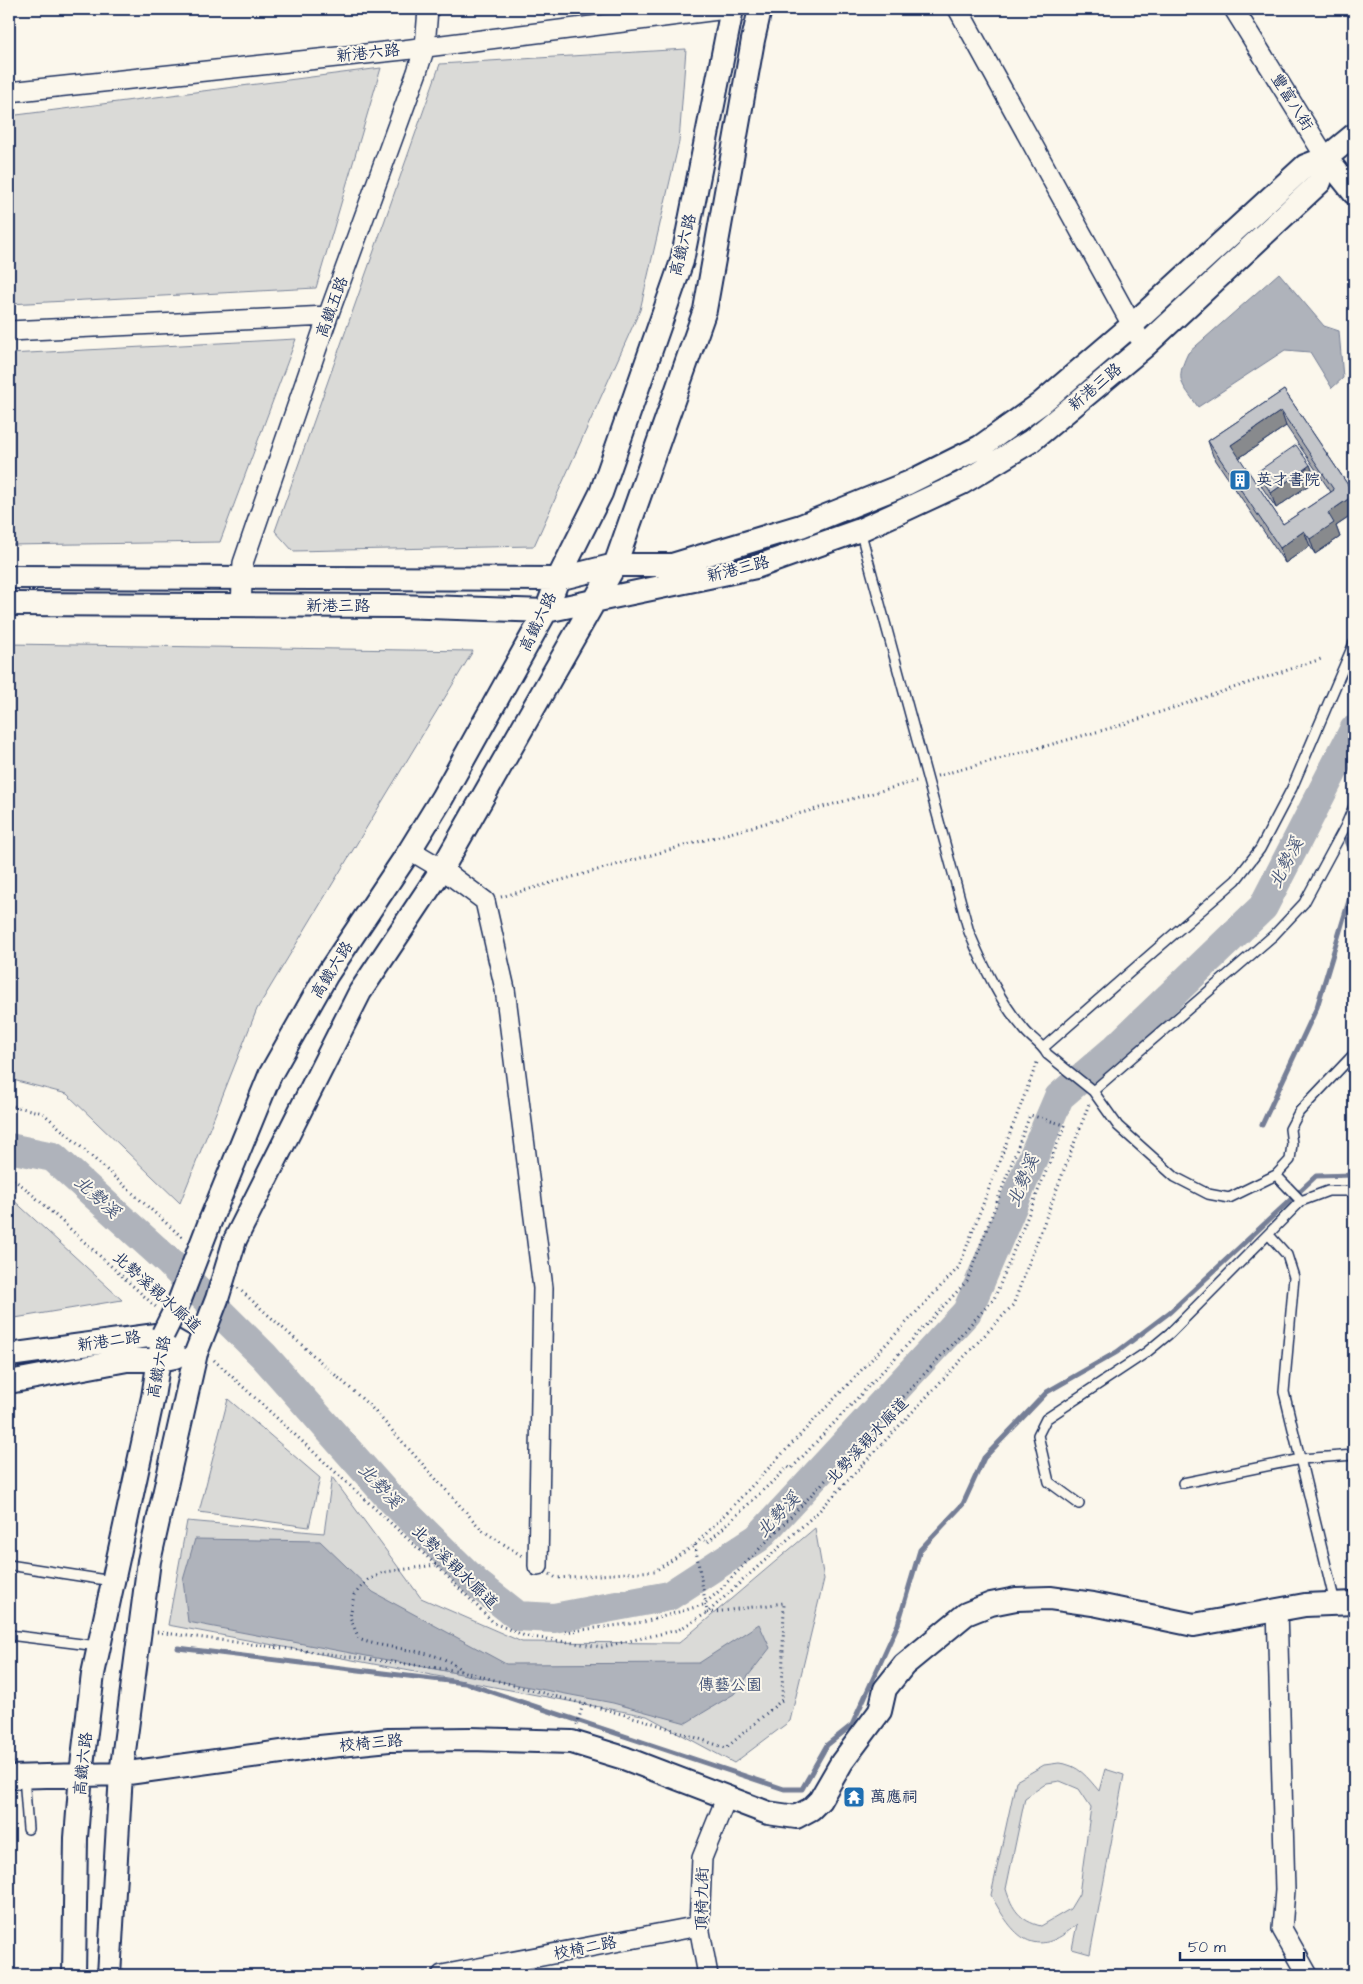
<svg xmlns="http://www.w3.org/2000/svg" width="1363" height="1984" font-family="'Architects Daughter','LXGW WenKai TC',sans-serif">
<rect width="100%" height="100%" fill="#fbf7ec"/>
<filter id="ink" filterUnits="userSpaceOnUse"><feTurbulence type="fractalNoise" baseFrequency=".02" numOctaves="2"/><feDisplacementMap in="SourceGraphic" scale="10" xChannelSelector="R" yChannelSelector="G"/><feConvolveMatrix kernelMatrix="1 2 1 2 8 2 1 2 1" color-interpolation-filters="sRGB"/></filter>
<g filter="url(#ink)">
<path fill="#dadad7" stroke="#7a849a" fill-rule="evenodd" d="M686,49L679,142L640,310L534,546L293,551L275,531L440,64Z
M381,68L316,288L9,304V116Z
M296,339L220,542L9,545V354Z
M9,644L473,651L257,1009L180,1203L67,1094L9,1079Z
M9,1196L122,1300L9,1319Z
M228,1399L320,1478L309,1527L199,1512Z
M332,1477L421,1598L522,1642L679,1643L815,1528L824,1579L790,1721L734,1763L647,1716L168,1625L187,1521L324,1533Z
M1059,1763C1079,1765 1087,1777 1099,1791L1105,1769L1124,1775L1090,1954L1072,1949L1077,1924C1034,1963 1013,1936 991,1895L1016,1781L1044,1765ZM1060,1781L1079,1789L1091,1807L1079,1894L1070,1909L1041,1926C1020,1921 1012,1909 1006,1889L1025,1798L1047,1783Z"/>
<path fill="#afb3bb" stroke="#747e96" d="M1279,273L1324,326L1339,331L1343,378L1332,388L1310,352L1285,350L1198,407C1182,383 1174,382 1188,353Z
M195,1539L320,1541L373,1592L506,1664L699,1663L759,1624L770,1648L734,1694L686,1723L613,1703L188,1622L183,1580Z"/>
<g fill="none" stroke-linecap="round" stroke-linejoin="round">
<path stroke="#747e96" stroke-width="5" d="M1346,839L1352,852L1354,863
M1262,1125L1317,1007L1354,884
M178,1648L465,1683L784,1789H802L827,1745L852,1725L898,1624L920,1550L963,1504L984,1458L1047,1392L1117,1352L1170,1312L1316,1176L1354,1175"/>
<path stroke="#afb3bb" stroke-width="30" d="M9,1148L53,1157L168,1261L264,1356L387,1495L476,1583L518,1616L554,1618L669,1596L758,1538L967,1312L1059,1097L1116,1048L1263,907L1354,730"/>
<g stroke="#1b2f5e" stroke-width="12">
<path id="service" d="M860,530L969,932C983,965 1000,1002 1023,1028C1030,1038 1041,1043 1047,1054L1093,1091L1118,1126L1175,1177L1208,1194L1229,1198L1276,1175L1301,1201
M1043,1048L1236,880L1260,849L1292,788L1354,643
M1093,1091L1274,935L1304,903L1345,827L1354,806
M1276,1175L1290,1160L1292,1144L1290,1129L1299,1112L1354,1054
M1269,1235L1287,1255L1294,1277L1284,1392L1335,1603
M1183,1483L1301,1459L1354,1455
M1079,1504L1049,1482L1038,1435L1046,1419L1147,1352L1170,1333L1301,1201L1328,1191H1354
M9,1565L112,1581
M9,1635L98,1646
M24,1776L28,1829"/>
</g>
<g stroke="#1b2f5e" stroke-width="22">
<path id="minor" d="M958,9L1138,336
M1234,9L1326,158
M9,92L403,50L726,9
M9,331L328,316
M241,606L243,563L328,316L417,72L425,47L428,9
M410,850L442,869L485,901L505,989L543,1288L538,1566
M1277,1609L1285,1890L1282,1929L1308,1975
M442,1975L699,1926
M708,1975L699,1926L702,1858L727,1796"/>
</g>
<g stroke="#1b2f5e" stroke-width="26">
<path id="tertiary" d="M1326,158L1354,193
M9,577L558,579L615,565H672L801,526L908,483L980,447L1040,404L1131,326L1305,166L1326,158L1354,135
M9,604L398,606L546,611L756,567L860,530L902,511L962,483L1031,441L1145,346L1320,182L1326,158
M211,1219L270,1075L326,976L410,850L442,798L546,611L558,579L601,493L682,261L732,9
M235,1240L360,992L442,869L615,565L705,310L753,40L760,9
M9,1355L163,1334L196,1353
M9,1382L127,1360H160L175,1357
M9,1777L121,1774L310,1748L389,1740L470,1739L572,1742L624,1758L768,1813L796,1817L811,1809L820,1800L842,1762L880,1711L885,1689L904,1665L966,1614L991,1604L1016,1599L1050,1598L1093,1604L1194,1625L1305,1605L1354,1603
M74,1975L76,1838L81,1774L93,1674L153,1397L163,1334
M109,1975L121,1774L149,1561L196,1353"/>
</g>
<path stroke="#1b2f5e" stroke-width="3" stroke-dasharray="1 4" stroke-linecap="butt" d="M937,776L1118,726L1321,659
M501,897L916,781
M9,1105L43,1113L184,1239
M9,1177L24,1187L156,1307
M238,1288L370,1406L482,1530L522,1556
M214,1360L436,1565L494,1623L525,1636L602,1647L678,1630L707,1613L819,1511L1013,1305L1089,1104
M436,1565L385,1572L368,1580L354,1595L350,1617L359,1639C384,1650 445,1649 461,1671
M550,1574L556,1578L655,1571L695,1545L731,1508L959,1267L1038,1060
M157,1632L461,1671L644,1720L726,1748L782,1700L784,1603L707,1613L706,1606
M565,1632L644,1622L703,1605L717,1593L842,1463L994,1299L1065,1125L1030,1115L967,1281L791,1469L788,1467L707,1543L702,1538
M577,1725L583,1704"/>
<use href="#service" stroke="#fbf7ec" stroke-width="9"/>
<use href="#minor" stroke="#fbf7ec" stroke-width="19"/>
<use href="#tertiary" stroke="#fbf7ec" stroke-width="22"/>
<g stroke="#1b2f5e" stroke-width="26" stroke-linecap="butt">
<path id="tertiary-bridge" d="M163,1334L179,1302L211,1219
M196,1353L217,1299L235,1240"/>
</g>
<path stroke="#1b2f5e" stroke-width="3" stroke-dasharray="1 4" stroke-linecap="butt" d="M695,1545L706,1606"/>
<use href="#tertiary-bridge" stroke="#fbf7ec" stroke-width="22"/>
</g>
<path fill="#a8a9ad" stroke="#1b2f5e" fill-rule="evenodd" d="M1284,390L1354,494V514L1336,526L1340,537L1315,554L1310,546L1285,563L1213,456L1208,441ZM1286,426L1331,492L1283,524L1239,458Z
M1310,465L1316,480L1276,508L1262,487L1257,472Z"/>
<path fill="#888a8d" stroke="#1b2f5e" d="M1281,411L1286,426L1236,460L1231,445Z
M1310,465L1316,480L1276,508L1271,493Z
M1354,495V514L1336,526L1340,537L1315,554L1310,539L1328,513Z
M1304,531L1310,546L1285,563L1280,548Z"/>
<path fill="#c3c5c9" stroke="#1b2f5e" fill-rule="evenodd" d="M1284,390L1354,494V495L1328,513L1334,523L1310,539L1304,531L1280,548L1208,441ZM1281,411L1334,490L1283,524L1231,445Z
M1296,445L1310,465L1271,493L1257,472Z"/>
</g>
<defs>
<g id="building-square" transform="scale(1.125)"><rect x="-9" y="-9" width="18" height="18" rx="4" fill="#1f6fb2" stroke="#fbf7ec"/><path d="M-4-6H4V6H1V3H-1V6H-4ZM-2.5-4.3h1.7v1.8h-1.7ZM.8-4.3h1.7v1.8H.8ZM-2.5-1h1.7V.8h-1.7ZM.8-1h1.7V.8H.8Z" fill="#fff"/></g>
<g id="temple-square" transform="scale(1.125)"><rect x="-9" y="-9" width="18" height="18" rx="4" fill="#1f6fb2" stroke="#fbf7ec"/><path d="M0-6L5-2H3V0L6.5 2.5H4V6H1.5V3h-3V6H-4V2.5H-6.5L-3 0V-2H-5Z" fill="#fff"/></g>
</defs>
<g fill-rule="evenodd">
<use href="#building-square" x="1240" y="480"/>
<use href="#temple-square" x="854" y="1797"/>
</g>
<g text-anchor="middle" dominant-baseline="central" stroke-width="4" stroke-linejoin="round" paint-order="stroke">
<g font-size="16" fill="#1b2f5e" stroke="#fbf7ec">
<text transform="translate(368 53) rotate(-6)">新港六路</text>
<text transform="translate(1292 102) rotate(58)">豐富八街</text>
<text transform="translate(683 245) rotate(-76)">高鐵六路</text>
<text transform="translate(332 307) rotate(-70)">高鐵五路</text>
<text transform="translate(1095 387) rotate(-40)">新港三路</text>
<text transform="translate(738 569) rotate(-14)">新港三路</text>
<text x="338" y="606">新港三路</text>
<text transform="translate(538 622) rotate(-64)">高鐵六路</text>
<text transform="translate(332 970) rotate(-58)">高鐵六路</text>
<text transform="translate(157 1292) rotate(42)">北勢溪親水廊道</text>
<text transform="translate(109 1341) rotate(-8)">新港二路</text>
<text transform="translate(159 1367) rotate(-79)">高鐵六路</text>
<text transform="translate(867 1441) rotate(-47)">北勢溪親水廊道</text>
<text transform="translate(455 1567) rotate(44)">北勢溪親水廊道</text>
<text transform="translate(371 1743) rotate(-5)">校椅三路</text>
<text transform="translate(83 1764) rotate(-84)">高鐵六路</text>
<text transform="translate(702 1899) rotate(-89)">頂椅九街</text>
<text transform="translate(585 1948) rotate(-11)">校椅二路</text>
</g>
<g font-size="16" fill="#1b2f5e" stroke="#fbf7ec" text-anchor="start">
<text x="1256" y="480">英才書院</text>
<text x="870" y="1797">萬應祠</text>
</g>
<g font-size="16" fill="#415176" stroke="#fbf7ec">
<text x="730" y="1685">傳藝公園</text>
</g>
<g font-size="18" font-style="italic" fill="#47577a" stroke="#fbf7ec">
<text transform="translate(1286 863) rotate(-63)">北勢溪</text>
<text transform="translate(1023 1181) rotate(-67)">北勢溪</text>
<text transform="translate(97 1197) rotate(42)">北勢溪</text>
<text transform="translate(380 1486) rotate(47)">北勢溪</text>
<text transform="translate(778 1515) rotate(-46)">北勢溪</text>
</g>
</g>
<rect width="1363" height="1984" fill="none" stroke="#fbf7ec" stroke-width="30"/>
<rect x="15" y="15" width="1333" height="1954" fill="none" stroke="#1b2f5e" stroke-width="2" filter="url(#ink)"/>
<path d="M1180 1952v8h124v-8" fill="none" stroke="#1b2f5e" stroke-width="2.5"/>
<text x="1188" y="1952" font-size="15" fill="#1b2f5e" stroke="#fbf7ec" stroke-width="4" paint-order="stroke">50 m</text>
</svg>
